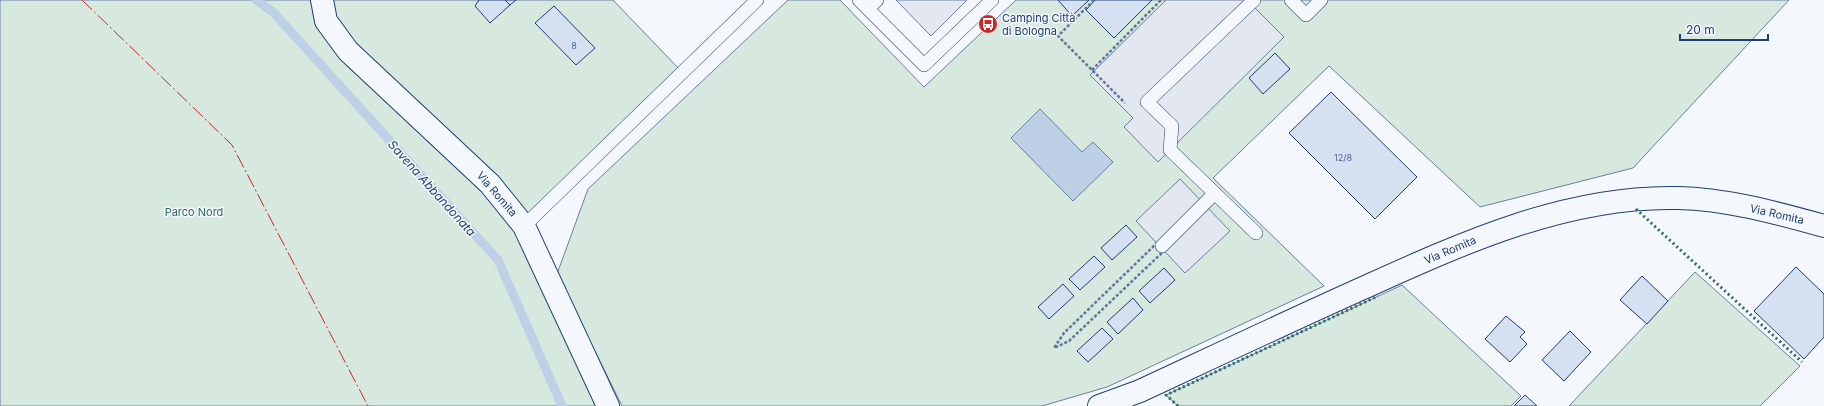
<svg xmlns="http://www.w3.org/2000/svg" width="1824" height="406" font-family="Inter,sans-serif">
<rect width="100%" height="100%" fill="#f4f7fb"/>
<path fill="#d7e8df" stroke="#687fa3" d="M0,0H613L682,72L524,226L608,406H0Z
M788,0H840L924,87L1016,0H1789L1633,168L1480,207L1329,66L1213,178L1324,286L1107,387L1042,406H622L557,274L588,189Z
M1695,272L1800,366L1760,406H1569Z
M1402,285L1521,396L1511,406H1178L1166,395Z"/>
<path fill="#e3e8f0" stroke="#687fa3" d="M896,0H967L931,36Z
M1166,0H1247L1284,37L1158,162L1124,127L1133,118L1090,75Z
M1180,179L1230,231L1185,273L1136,221Z"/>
<path fill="#bed0e5" stroke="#687fa3" d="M1040,109L1082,152L1093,142L1113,162L1073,201L1011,138Z"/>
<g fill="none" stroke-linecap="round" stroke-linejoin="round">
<path stroke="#bed0e5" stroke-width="9" d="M256,0L273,12L498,260L562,406"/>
</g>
<path fill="#d5e0f0" stroke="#1d3f73" d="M479,0H505L510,5L490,23L475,6Z
M505,0H516L510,5Z
M1058,0H1089L1072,16Z
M1095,0H1152L1114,38L1086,10Z
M554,6L595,48L576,65L535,23Z
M1275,53L1290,69L1263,94L1249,78Z
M1331,92L1417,177L1375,219L1289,133Z
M1126,225L1137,237L1112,260L1101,248Z
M1094,256L1105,267L1080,290L1069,279Z
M1796,267L1824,294V337L1804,359L1754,311Z
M1164,268L1175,280L1150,303L1139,291Z
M1642,276L1668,301L1647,324L1620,300Z
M1063,284L1074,296L1049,319L1038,307Z
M1133,298L1143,310L1118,334L1107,322Z
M1506,316L1525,332L1520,337L1527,344L1510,362L1485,339Z
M1102,328L1113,339L1088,362L1077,351Z
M1570,331L1591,352L1564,381L1542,360Z
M1525,395L1537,406H1514Z"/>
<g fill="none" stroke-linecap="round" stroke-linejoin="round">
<g stroke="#1d3f73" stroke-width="14">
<path id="service" d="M859,0L924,65L992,0
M1254,0L1147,102L1172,126L1170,150L1256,233
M1291,0L1306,15L1321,0
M868,9L877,0
M524,226L757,0
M1162,246L1215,193"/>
</g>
<g stroke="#1d3f73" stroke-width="24">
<path id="minor" d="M322,0L326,21L348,51L490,184L524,226L608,406
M1099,406L1140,391C1211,358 1281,325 1352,293C1454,247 1563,195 1678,198C1727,199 1777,213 1824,226"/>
</g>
<path stroke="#5e769c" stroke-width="2.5" stroke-dasharray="3 2" stroke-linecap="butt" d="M1094,0L1058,36L1125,103
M1092,70L1161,0
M1158,242L1165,250L1069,341L1054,348L1064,333Z"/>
<use href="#service" stroke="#f4f7fb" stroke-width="13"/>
<use href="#minor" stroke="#f4f7fb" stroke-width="22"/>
<path stroke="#2c6c60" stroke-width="3" stroke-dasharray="2 3" stroke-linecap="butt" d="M1636,209L1802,362
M1178,406L1166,395L1378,296"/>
<path stroke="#c62828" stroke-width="1" stroke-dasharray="14 3 2 3" stroke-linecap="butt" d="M82,0L232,145L368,406"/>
</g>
<defs>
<g id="bus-disc" transform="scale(1)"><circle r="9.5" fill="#c62828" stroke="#f4f7fb"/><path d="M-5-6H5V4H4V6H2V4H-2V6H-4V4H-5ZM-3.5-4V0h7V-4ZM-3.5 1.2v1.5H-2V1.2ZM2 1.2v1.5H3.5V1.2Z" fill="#fff"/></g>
</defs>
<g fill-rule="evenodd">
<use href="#bus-disc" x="988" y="24"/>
</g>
<g text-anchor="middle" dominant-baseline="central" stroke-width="3" stroke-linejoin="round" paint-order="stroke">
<g font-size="9" fill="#4b6792">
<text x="574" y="45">8</text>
<text x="1343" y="157">12/8</text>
</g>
<g font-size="11" fill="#1d3f73" stroke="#f4f7fb" text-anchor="start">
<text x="1002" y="18">Camping Città<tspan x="1002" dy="13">di Bologna</tspan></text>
</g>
<g font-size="11" fill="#1d3f73" stroke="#f4f7fb">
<text transform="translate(497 194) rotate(49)">Via Romita</text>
<text transform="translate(1777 214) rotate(13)">Via Romita</text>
<text transform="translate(1450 250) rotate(-23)">Via Romita</text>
</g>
<g font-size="11" fill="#2c6c60" stroke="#f4f7fb">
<text x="194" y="212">Parco Nord</text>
</g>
<g font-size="12" font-style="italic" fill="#1d3f73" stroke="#f4f7fb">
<text transform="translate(432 188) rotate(48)">Savena Abbandonata</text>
</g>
</g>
<path d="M1680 34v6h88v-6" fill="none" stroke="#1d3f73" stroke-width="2"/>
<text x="1686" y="34" font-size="12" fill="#1d3f73" stroke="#f4f7fb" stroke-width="3" paint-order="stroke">20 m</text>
</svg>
